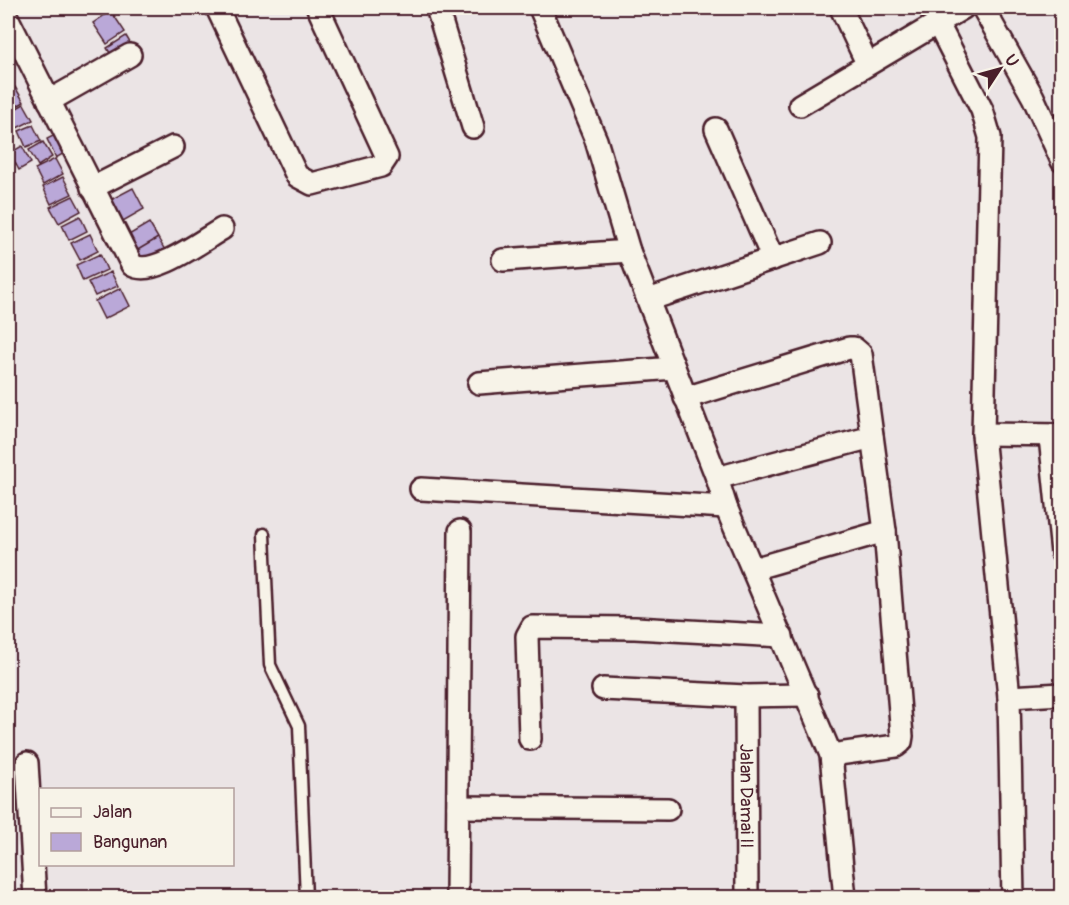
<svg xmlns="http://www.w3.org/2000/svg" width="1069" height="905" font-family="Pangolin,sans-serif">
<rect width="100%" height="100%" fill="#ebe4e5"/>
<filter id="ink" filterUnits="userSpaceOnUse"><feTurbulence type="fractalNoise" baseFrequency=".0167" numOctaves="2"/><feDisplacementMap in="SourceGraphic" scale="12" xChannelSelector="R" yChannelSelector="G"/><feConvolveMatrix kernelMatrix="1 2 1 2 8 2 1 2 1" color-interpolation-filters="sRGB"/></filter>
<g filter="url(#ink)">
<path fill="#baa8d8" stroke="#4a1f2b" stroke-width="1.5" d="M111,11L125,32L107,44L93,23Z
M126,36L132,46L113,58L107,48Z
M8,72L14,84L8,87Z
M15,87L24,102L8,111V91Z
M24,104L33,120L17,128L8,113Z
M33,125L41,141L26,147L19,131Z
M57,134L66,152L56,158L47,139Z
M43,142L52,157L38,166L29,150Z
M22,146L31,163L19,170L10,153Z
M55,159L63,174L43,185L35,169Z
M63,177L72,194L51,204L43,187Z
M133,188L144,209L123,221L112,199Z
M73,196L81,211L59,223L50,207Z
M80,216L87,231L69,240L62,225Z
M149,223L158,238L136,251L127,236Z
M90,234L98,251L80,260L71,243Z
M158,238L166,252L143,264L136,251Z
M100,254L107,270L83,281L76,265Z
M111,272L118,286L95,296L88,282Z
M121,288L130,306L104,319L95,301Z"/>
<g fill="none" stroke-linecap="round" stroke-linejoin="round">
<g stroke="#4a1f2b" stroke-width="15">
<path id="lane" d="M264,534L270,665L299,726L306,898"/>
</g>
<g stroke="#4a1f2b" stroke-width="26">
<g id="street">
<path d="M217,8L297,176L312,184L381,166L387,157L318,8"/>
<path d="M437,8L473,127"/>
<path d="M540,8L596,140L629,251L717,478L726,507L831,755L845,898"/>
<path d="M841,8L867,63"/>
<path d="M983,8L1033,97L1062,161"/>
<path d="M8,19L132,265C153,278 201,241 222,229"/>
<path d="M937,22L982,110L990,137L983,434L1009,697L1013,898"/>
<path d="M49,101L130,55"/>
<path d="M800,105L963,8"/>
<path d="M716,129L773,259"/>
<path d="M92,188L173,147"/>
<path d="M503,260L629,251"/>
<path d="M648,300L820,243"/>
<path d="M479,383L674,368"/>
<path d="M685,398L849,348H854L861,354L885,531L902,736L901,742L896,746L831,755"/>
<path d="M983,434L1062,435"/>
<path d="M1050,437L1062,553"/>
<path d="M717,478L872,437"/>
<path d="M421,489L726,507"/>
<path d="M753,569L885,531"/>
<path d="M603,689L746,696L807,695"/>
<path id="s1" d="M746,696L747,898"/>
<path d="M1009,697L1062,694"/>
<path d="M530,739L527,636L532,627L635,628L782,636"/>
<path d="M27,763L35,898"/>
<path d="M458,807L668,809"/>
<path d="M457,898L460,531"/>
</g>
</g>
<use href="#lane" stroke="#f7f3e8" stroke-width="10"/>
<use href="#street" stroke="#f7f3e8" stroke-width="21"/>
</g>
</g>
<g text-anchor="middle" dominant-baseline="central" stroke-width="5" stroke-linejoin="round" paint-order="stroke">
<g font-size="18" fill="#4a1f2b" stroke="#f7f3e8">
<text stroke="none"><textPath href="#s1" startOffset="100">Jalan Damai II</textPath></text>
</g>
</g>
<rect width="1069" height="905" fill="none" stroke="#f7f3e8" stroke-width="30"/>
<rect x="15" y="15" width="1039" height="875" fill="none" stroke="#4a1f2b" stroke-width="2" filter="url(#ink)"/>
<rect x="39" y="788" width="195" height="78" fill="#f7f3e8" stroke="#b29e9c" stroke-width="1.5"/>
<rect x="51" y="808" width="30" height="9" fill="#f7f3e8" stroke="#b29e9c" stroke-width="1.5"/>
<text x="93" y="818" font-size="18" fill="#4a1f2b">Jalan</text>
<rect x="51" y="833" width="30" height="18" fill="#baa8d8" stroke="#b29e9c" stroke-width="1.5"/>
<text x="93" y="848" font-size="18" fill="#4a1f2b">Bangunan</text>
<g transform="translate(1000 69) rotate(54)" stroke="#f7f3e8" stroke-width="4.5" paint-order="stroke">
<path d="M0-4.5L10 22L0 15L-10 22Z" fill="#4a1f2b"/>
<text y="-9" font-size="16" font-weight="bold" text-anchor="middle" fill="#4a1f2b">U</text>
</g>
</svg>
